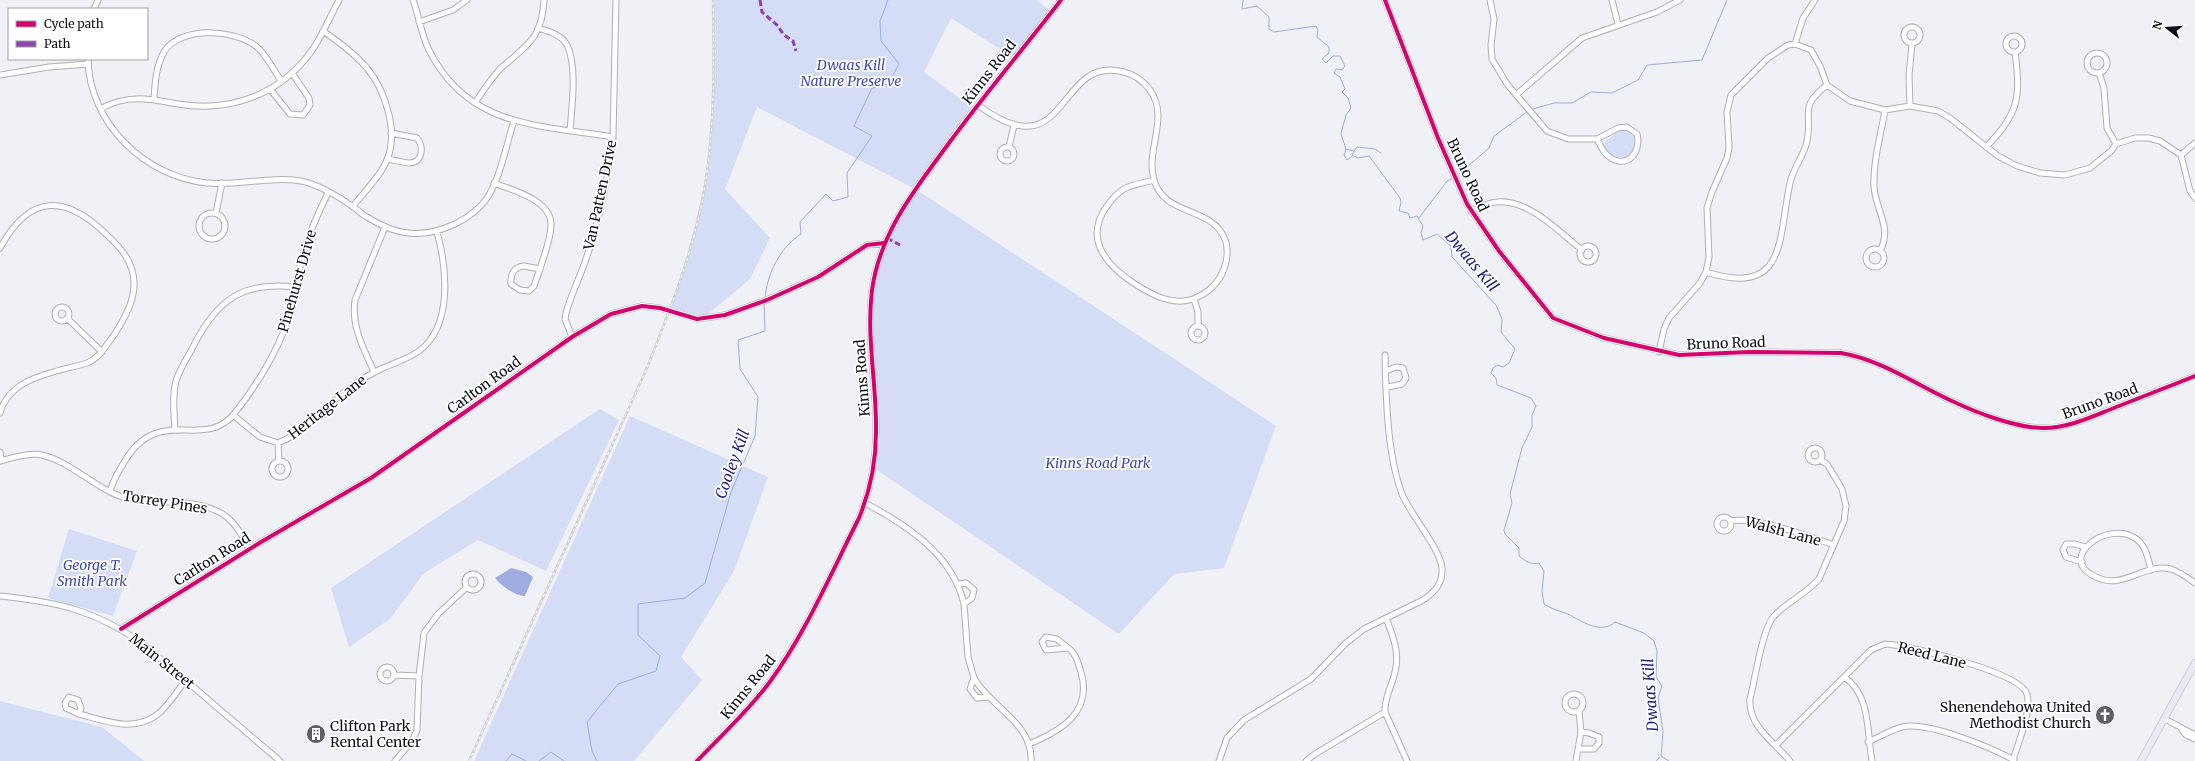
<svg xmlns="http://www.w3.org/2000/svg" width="2195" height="761" font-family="Merriweather,serif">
<rect width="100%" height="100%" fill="#f0f1f6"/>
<path fill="#d5dcf5" d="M714,0H1036L1052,12L1014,58L951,18L924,72L974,109L915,189L757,107L725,189L770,238L750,279L702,319L670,311C690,248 709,183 713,116C715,77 713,38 714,0Z
M1626,130L1634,137C1643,166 1600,163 1605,141L1619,131Z
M917,190L1276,426L1224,568L1174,574L1119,634L877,470C880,447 880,423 879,400C878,383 874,367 873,351C870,285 881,245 917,190Z
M600,409L619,420L546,571L478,540L424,573L390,619L349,647L331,588Z
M630,416L768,477L734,571L681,657L702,680L634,761H474Z
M69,529L137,551L113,616L48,598Z
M0,701L102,727L144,761H0Z"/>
<path fill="#9face2" d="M511,568L526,572L533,577L525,596C516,596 501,586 495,578Z"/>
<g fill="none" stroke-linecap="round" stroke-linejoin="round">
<path stroke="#9face2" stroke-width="1" d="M1243,0L1242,9L1257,6L1269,17V29L1274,32L1316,26L1318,30L1317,37L1329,47V53L1322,59L1326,63L1333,56H1340L1345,66L1342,70L1336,69L1334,73L1340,77L1345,89L1342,92L1348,98L1351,108L1346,115L1341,134L1346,149L1354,151L1352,155L1358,158L1369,156L1400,198L1401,202L1399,211L1408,213L1410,218L1417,216L1423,226L1421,233L1423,240L1437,234L1451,246L1452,257L1496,305L1502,319L1501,332L1515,349L1509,363L1503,367L1497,365L1493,368L1491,373L1496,378L1497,385L1531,398L1536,406L1532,415V427L1522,448L1510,494L1512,503L1504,530L1505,534L1519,548V556C1525,561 1531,565 1539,563L1544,571L1542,591L1544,604C1552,609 1559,611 1568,614C1581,621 1601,635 1615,622L1644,633L1654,641L1657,651L1656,677L1662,686L1658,698L1663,732L1661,756L1669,761
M1533,109L1554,103H1572L1591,92L1612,93L1638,80L1647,65L1702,60L1727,0
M1346,149L1344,155L1347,160L1352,156
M1354,151L1357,147L1375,149L1381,153
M1458,175L1489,148L1494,136L1527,112
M1419,218L1447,181L1451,179
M765,299C767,273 780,248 801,234L800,222L826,194L833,201L848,197L847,173L872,136L854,126L872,88L888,84L899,64L881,41L880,21L888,0
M506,761L512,754L526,761
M539,761L551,752L564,761
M597,761L592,751L587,722L618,684L656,671L660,656L638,635V604L685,598L705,583L731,492L755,436L758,397L740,369L738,340L765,331L764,304
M1656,761L1660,757"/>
<g stroke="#aeb0b7" stroke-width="7">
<path id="minor" d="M413,0C419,16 421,34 429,50C467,127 538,125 613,137
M1385,0L1438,138L1467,204L1499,251L1553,318L1604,338L1679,355L1749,352L1841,353C1882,360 1915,384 1952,401C1977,413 2016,428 2044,428C2070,428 2095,415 2119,406C2144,396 2170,386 2195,376
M1490,0L1494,19L1491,45L1492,59L1507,84L1547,131L1568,139H1597
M1612,0L1618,24
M94,9L98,0
M419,22L453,10L467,0
M1904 35a8 8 0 1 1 16 0a8 8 0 1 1-16 0Z
M538,28C548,31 559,34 565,42C578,60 572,108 570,130
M323,31C339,42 354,53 367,68C385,90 399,132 387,160C380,177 364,192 353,206
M2006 44a8 8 0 1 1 16 0a8 8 0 1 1-16 0Z
M1795,44L1803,18L1815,0
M2087 63a10 10 0 1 1 20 0a10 10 0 1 1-20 0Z
M88,59C89,123 145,177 207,183C239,186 269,176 301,181C317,184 338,196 352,206C357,209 361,214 367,217C397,236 422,239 455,224C468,218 482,207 489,195C502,172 506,145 514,121
M2099,73L2104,88L2107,128L2116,144
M0,75L49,67L88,64
M270,89L290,114L303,115L310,105L309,98L292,73
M1516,95L1582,38L1657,12L1680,0
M154,99C155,83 156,66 164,52C180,25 239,29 259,49C268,58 274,70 281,81
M475,103C483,91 491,78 501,68C527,45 542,39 544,0
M978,105C1068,172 1056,59 1119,71C1131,73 1142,79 1150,90C1170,118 1145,150 1154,180C1165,218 1214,205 1226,242C1228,251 1227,261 1224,269C1219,283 1207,294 1193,299C1173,306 1152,295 1135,284C1107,266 1083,239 1107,206C1112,199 1117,193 1124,189C1133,184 1144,183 1154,180
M1910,106L1909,75L1912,44
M102,108C128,94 150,99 178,104C233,113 284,93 315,46C324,31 331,15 339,0
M1627,127L1637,134C1642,154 1625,171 1607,155C1602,151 1600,144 1597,139L1618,128Z
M1000 154a7 7 0 1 1 14 0a7 7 0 1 1-14 0Z
M1009,147L1014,125
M1986,147C2019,114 2021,97 2015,52
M2181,155L2195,143
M387,159C395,160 403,163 410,163C424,162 423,145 417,138L391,133
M494,183C512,190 551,200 551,224C551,240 544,255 540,269
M1471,211C1479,208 1489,202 1497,202C1529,199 1559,232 1582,250
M216,213L222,183
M199 226a13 13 0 1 1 26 0a13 13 0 1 1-26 0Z
M1580 254a8 8 0 1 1 16 0a8 8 0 1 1-16 0Z
M0,248C30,193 66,194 108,236C122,249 133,262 134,282C135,300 124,320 114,335C106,345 100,358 87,363C57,372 10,376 0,413
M1866 258a9 9 0 1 1 18 0a9 9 0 1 1-18 0Z
M1880,251C1893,227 1875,210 1874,186C1873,161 1881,134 1885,110
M524,266L540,269L534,286L529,291L520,290L511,284C510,274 514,267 524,266Z
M1706,272C1787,298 1778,239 1790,183C1793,168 1804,156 1807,141C1813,111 1798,108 1827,85
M1194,299L1198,312V326
M55 314a7 7 0 1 1 14 0a7 7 0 1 1-14 0Z
M67,318L102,352
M1191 333a7 7 0 1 1 14 0a7 7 0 1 1-14 0Z
M572,337L565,319L566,313C571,295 579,279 585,262C599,222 608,178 613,137L616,0
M1659,352L1664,329L1669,318L1700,283L1706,272L1709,257L1707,208L1712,192L1727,158L1729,148L1727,112L1731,95L1768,58L1788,45L1795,44L1811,50L1820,66L1827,85L1850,101L1885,110L1910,106L1938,111L1950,118L1998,156L2017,166L2040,173L2065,175L2090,168L2111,151L2116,144L2135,138H2149L2160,141L2181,155L2190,191L2195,198
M1386,371L1396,367L1403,368L1406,378L1402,384L1388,387
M374,372C364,349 351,327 355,300L385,227
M233,415L260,437L278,443C306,432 324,408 347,390C356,383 365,377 375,372C389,364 405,361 419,351C453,326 447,268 437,232
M175,429C174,414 172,396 176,381C180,368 188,357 194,345C217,300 243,281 295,287
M278,443L279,461
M1808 455a7 7 0 1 1 14 0a7 7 0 1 1-14 0Z
M0,452L1,460
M0,461C12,458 30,452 42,455C72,462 96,490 126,498C156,506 188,497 217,511C233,518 242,534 249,550
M272 469a8 8 0 1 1 16 0a8 8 0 1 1-16 0Z
M110,492C112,482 118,473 123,464C158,402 203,452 234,414C254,389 277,353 287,322C294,300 297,277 303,255C309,233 318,213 328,193
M865,503C907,525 953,555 964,604
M1717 524a7 7 0 1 1 14 0a7 7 0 1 1-14 0Z
M1731,521C1755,516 1810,537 1834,545
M2082,562L2066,557L2063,550L2066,544H2075L2085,547
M2151,570C2148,558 2146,545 2135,538C2107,520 2059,557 2092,575C2123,593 2143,562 2171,569C2180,572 2188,578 2195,583
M465 582a8 8 0 1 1 16 0a8 8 0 1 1-16 0Z
M959,584L966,583L974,590L972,598L964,604L968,657L974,678L970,689L977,698L988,697
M0,596C58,602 95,610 143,644L280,761
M1386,618C1392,634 1399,650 1396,667C1394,683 1384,696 1385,712L1407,761
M121,629L261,542L371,478L572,337L611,314L642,306L660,308L697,319L725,315L767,300L818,277L867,245L884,243
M1046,637L1057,639L1068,648L1046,650L1042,642Z
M380 674a7 7 0 1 1 14 0a7 7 0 1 1-14 0Z
M394,675L419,676
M1844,677C1871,694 1867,734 1872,761
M974,678C990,707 1033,723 1031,761
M1565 703a9 9 0 1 1 18 0a9 9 0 1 1-18 0Z
M69,697L78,700L81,708L79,714L66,708L65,703Z
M79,714C105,721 134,733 158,714C169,705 177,691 186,680
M2165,719L2195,735
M2182,730L2186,735L2195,739
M1868,742C1879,737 1891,730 1902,727C1928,721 1992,748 2014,760
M1029,744C1061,731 1093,712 1081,672C1078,663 1076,653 1068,648
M1776,745L1871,650L1885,644L1894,645C1918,649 2020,672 2027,694C2032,711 2018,743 2013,760
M1579,749H1594L1599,743V737L1589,733L1581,732
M395,761L412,741L417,730L419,676L424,633L438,614L467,587
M697,761C721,736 748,711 769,683C806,633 831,573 859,518C870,491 876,461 876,432C877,385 866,338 872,290C880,232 916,188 949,143C985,94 1024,48 1061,0
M1219,761L1227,738L1244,720L1311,679L1346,643L1364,629L1423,600C1435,592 1443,583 1442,568C1440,548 1410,514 1402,494C1387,454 1386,397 1385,355
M1306,761L1315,754L1385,712
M1576,761L1581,732L1579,711
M1790,761C1774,742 1748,726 1750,699C1755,680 1762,629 1774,616C1787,602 1806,594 1819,579L1844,521L1846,506L1842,489L1827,464L1820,460"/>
</g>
<g stroke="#cecfd2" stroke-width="8">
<path id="major" d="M2141,761L2195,663"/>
</g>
<use href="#minor" stroke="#fdfdfe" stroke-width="5"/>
<use href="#major" stroke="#e9ebf4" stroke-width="6"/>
<g stroke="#d1d1d2" stroke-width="2.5">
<path id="rail" d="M469,761L647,368C670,310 695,248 705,185C715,124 714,62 713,0"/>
</g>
<use href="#rail" stroke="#fff" stroke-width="1" stroke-dasharray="3" stroke-linecap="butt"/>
<path stroke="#8e44ad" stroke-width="3" stroke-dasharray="6 3" stroke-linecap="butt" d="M760,0L762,12L777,25L784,35L793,41L796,51
M887,238L900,245"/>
<g stroke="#fff" stroke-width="6">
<path id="cycleway" d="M1385,0L1438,138L1467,204L1499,251L1553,318L1604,338L1679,355L1749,352L1841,353C1882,360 1915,384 1952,401C1977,413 2016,428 2044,428C2070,428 2095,415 2119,406C2144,396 2170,386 2195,376
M121,629L261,542L371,478L572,337L611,314L642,306L660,308L697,319L725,315L767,300L818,277L867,245L884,243
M697,761C721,736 748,711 769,683C806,633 831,573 859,518C870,491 876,461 876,432C877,385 866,338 872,290C880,232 916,188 949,143C985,94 1024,48 1061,0"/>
</g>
<use href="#cycleway" stroke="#d6006c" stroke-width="4"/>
</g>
<defs>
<g id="church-disc" transform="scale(1)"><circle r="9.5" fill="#5c5e65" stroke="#fff"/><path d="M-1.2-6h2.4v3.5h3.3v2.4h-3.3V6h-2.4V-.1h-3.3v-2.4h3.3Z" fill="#fff"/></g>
<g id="building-disc" transform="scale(1)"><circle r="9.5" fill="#5c5e65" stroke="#fff"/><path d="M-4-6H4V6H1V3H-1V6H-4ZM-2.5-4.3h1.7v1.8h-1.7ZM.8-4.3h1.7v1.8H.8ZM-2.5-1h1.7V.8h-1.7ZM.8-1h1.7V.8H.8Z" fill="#fff"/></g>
</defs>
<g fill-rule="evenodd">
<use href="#church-disc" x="2105" y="715"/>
<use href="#building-disc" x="316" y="734"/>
</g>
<g text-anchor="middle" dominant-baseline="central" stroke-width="3.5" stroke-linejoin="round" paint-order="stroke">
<g font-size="14" font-style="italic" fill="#3e4ca5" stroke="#fff">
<text x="851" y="65">Dwaas Kill<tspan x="851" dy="16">Nature Preserve</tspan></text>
<text x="1098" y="463">Kinns Road Park</text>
<text x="92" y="565">George T.<tspan x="92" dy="16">Smith Park</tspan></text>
</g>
<g font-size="14" fill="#0c0f17" stroke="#fff">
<text transform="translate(989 72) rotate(-52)">Kinns Road</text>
<text transform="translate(1468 175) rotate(65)">Bruno Road</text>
<text transform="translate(600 195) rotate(-78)">Van Patten Drive</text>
<text transform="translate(297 281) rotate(-74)">Pinehurst Drive</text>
<text transform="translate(1726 343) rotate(-2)">Bruno Road</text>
<text transform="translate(862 378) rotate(-94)">Kinns Road</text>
<text transform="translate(484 385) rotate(-36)">Carlton Road</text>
<text transform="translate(2100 401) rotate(-20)">Bruno Road</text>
<text transform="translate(327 407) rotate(-38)">Heritage Lane</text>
<text transform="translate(165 502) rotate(9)">Torrey Pines</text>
<text transform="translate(1783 531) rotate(15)">Walsh Lane</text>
<text transform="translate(212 559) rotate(-32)">Carlton Road</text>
<text transform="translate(1932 655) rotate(14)">Reed Lane</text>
<text transform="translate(162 661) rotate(39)">Main Street</text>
<text transform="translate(748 687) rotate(-51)">Kinns Road</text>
</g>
<g font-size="14" fill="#0c0f17" stroke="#fff" text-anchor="end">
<text x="2091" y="707">Shenendehowa United<tspan x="2091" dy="16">Methodist Church</tspan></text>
<text x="330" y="726" text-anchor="start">Clifton Park<tspan x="330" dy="16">Rental Center</tspan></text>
</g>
<g font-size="15" font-style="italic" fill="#1f237a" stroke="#fff">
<text transform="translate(1472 261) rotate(50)">Dwaas Kill</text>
<text transform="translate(732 464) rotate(-70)">Cooley Kill</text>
<text transform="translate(1650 695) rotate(-94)">Dwaas Kill</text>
</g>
</g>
<rect x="8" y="8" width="140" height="52" fill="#ffffff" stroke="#9e9fa2"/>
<rect x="16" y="21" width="20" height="6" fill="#d6006c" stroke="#9e9fa2"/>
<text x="44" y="28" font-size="12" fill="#0c0f17">Cycle path</text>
<rect x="16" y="41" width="20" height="6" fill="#8e44ad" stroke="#9e9fa2"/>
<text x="44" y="48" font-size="12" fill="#0c0f17">Path</text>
<g transform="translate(2167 28) rotate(287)" stroke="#ffffff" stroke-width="3" paint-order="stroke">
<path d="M0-3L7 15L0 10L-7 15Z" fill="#0c0f17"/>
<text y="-6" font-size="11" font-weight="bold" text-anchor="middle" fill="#0c0f17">N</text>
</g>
</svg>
